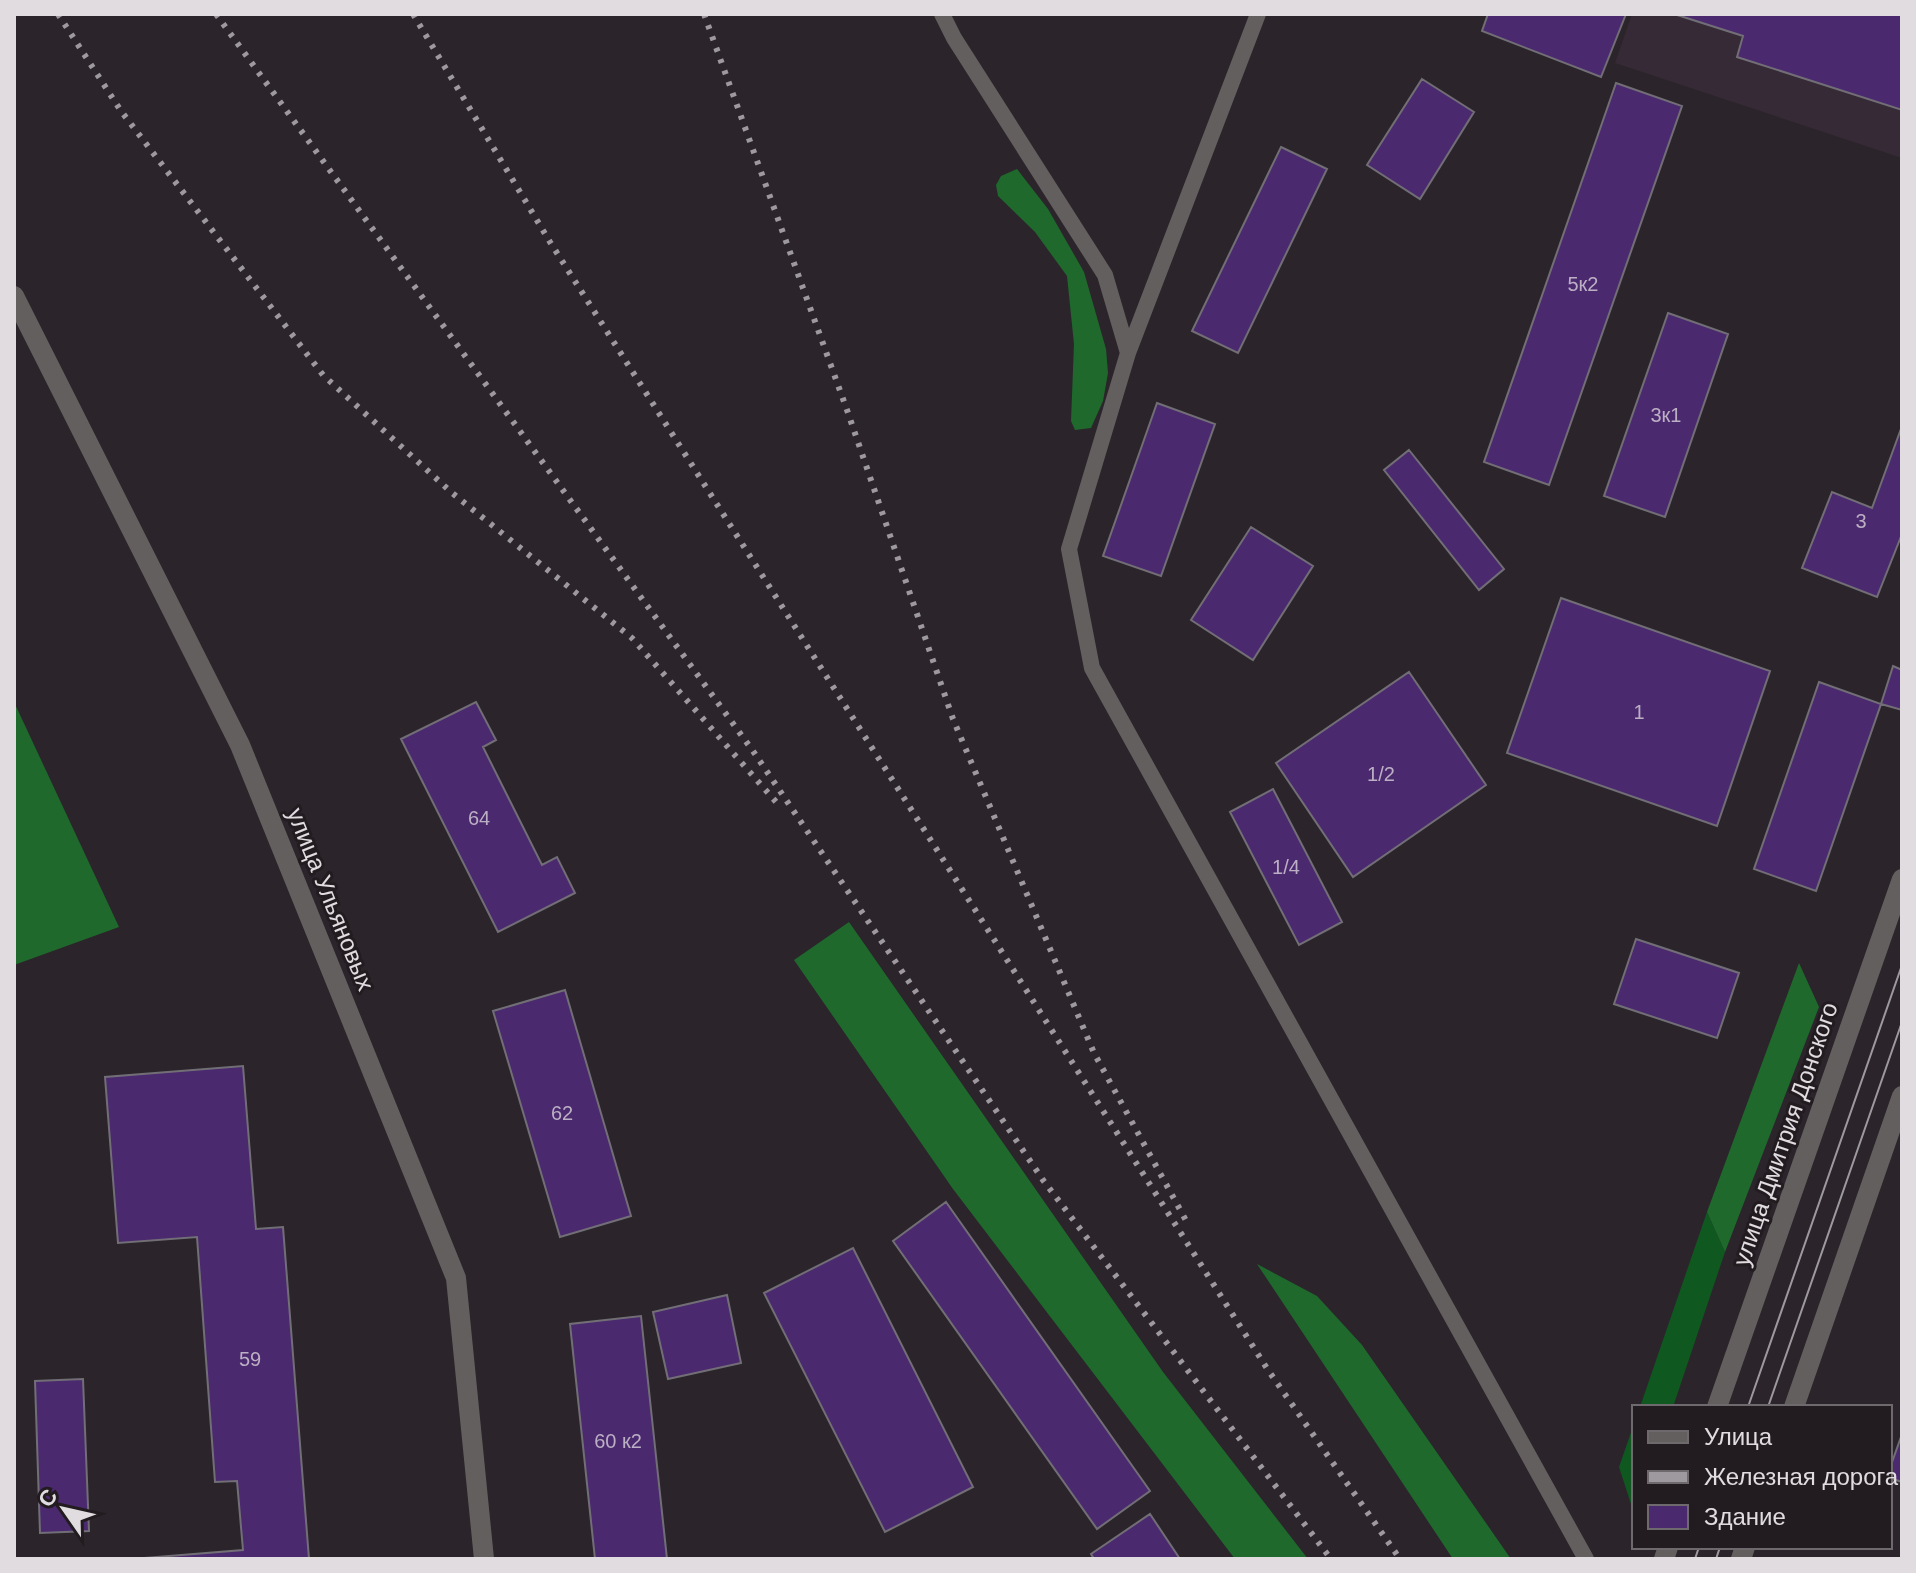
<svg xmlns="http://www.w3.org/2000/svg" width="1916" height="1573" font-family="Helvetica,sans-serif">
<rect width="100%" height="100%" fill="#2b252b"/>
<path fill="#352a35" d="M1632,14H1902V158L1615,63Z"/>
<path fill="#0f5820" d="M1707,1212L1725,1252L1673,1407H1640Z
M1634,1424V1506L1631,1504L1619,1467Z"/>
<path fill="#1f692d" d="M1017,169L1048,209L1084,272L1106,349L1108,373L1103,401L1091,428L1075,430L1071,421L1074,344L1067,276L1035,232L998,196L996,185L1001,176Z
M14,702L119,927L14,965Z
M849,922L1163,1372L1308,1559H1235L953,1189L794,960Z
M1799,963L1819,1007L1725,1252L1707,1212Z
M1257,1264L1317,1296L1362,1345L1511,1559H1453Z"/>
<path fill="#4b296f" stroke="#716e76" stroke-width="2" d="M1488,14H1626L1601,77L1482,31Z
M1674,14H1902V110L1737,57L1743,36Z
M1422,79L1474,112L1420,199L1367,165Z
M1616,83L1682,106L1549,485L1484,462Z
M1281,147L1327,169L1238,353L1192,331Z
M1668,313L1728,334L1665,517L1604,496Z
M1157,403L1215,424L1161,576L1103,556Z
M1902,426V534L1877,597L1802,568L1832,492L1872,508Z
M1409,450L1504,569L1479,590L1384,470Z
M1251,527L1313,566L1253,660L1191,620Z
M1561,598L1770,671L1717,826L1507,753Z
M1893,666L1902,670V710L1881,704Z
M1409,672L1486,785L1353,877L1276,763Z
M1819,682L1881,704L1816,891L1754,869Z
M476,702L496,740L483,747L542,865L557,857L575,893L498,932L401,739Z
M1273,789L1342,922L1299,945L1230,812Z
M1636,939L1739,973L1717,1038L1614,1004Z
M565,990L631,1216L560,1237L493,1011Z
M243,1066L256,1229L283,1227L309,1559H132L243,1550L237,1481L215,1482L197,1237L118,1243L105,1077Z
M946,1202L1150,1491L1097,1529L893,1241Z
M853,1248L973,1487L885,1532L764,1293Z
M727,1295L741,1363L668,1379L653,1312Z
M641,1316L667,1559H595L570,1324Z
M83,1379L89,1531L40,1533L35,1381Z
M1902,1434V1482L1890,1478V1468Z
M1150,1514L1180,1559H1094L1091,1554Z"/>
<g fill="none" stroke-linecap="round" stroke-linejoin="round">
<path stroke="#645f5f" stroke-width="16" d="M942,14L954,38L1105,275L1128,353L1069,549L1092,668L1586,1559
M1128,353L1258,14"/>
<path stroke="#645f5f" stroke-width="20" d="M14,296L240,745L456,1278L484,1559
M1717,1407L1902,879
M1794,1407L1902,1096
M1664,1559L1668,1547
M1741,1559L1745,1547"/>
<path stroke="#9e999e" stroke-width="2" d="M1748,1407L1902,965
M1768,1407L1902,1022
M1695,1559L1699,1547
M1716,1559L1720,1547"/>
<path stroke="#9e999e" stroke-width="6" stroke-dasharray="4 8" stroke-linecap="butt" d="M58,14L121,111L323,375L451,492L632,638L777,803
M216,14L753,751L1043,1180L1331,1559
M413,14L550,242L1268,1370L1400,1559
M704,14L847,410L953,719L1094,1053L1189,1226"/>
</g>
<g text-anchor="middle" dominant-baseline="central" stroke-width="6" stroke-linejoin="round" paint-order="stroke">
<g font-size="20" fill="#bbafc4">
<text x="1583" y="284">5к2</text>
<text x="1666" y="415">3к1</text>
<text x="1861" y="521">3</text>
<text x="1639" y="712">1</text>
<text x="1381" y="774">1/2</text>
<text x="479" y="818">64</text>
<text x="1286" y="867">1/4</text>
<text x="562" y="1113">62</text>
<text x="250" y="1359">59</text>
<text x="618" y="1441">60 к2</text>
</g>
<g font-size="24" fill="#e0dce0" stroke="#221c21">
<text transform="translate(331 899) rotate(68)">улица Ульяновых</text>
<text transform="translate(1785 1134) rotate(-71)">улица Дмитрия Донского</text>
</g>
</g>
<rect width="1916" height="1573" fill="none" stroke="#e0dce0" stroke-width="32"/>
<rect x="1632" y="1405" width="260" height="144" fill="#221c21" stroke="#6e696d" stroke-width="2"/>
<rect x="1648" y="1431" width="40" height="12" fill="#645f5f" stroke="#6e696d" stroke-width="2"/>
<text x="1704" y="1445" font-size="24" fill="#e0dce0">Улица</text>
<rect x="1648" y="1471" width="40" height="12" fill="#9e999e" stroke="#6e696d" stroke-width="2"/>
<text x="1704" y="1485" font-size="24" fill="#e0dce0">Железная дорога</text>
<rect x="1648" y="1505" width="40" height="24" fill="#4b296f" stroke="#6e696d" stroke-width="2"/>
<text x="1704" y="1525" font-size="24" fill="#e0dce0">Здание</text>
<g transform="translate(64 1509) rotate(304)" stroke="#221c21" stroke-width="6" paint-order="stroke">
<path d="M0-6L14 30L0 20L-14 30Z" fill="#e0dce0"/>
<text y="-12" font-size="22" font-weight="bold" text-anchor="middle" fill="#e0dce0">С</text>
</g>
</svg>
